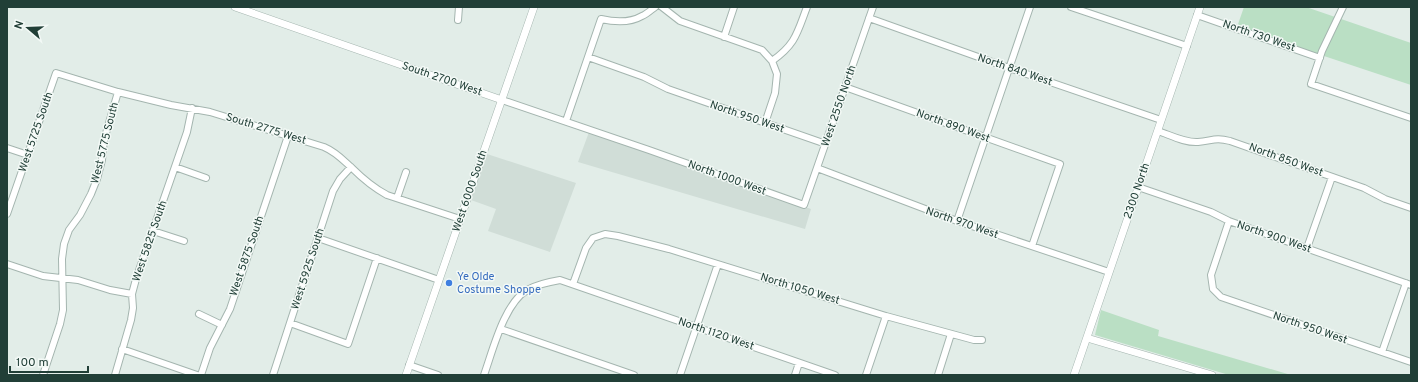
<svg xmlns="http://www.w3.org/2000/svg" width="1418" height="382" font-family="Overpass,sans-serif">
<rect width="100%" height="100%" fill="#e2ede8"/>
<path fill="#d0ddd7" d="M589,132L811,209L805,229L578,162Z
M487,154L576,183L550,252L488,231L496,209L471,200Z"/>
<path fill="#badfc4" d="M1244,7H1306L1411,43V85L1237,27Z
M1101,310L1159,330L1158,336L1291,375H1229L1095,335Z"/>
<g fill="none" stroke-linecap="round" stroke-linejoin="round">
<g stroke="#a4b5af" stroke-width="8">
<path id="minor" d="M662,7L680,21L762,50L772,61
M1071,7L1187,46
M1343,7L1322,51L1311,84L1411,118
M1197,15L1320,58
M869,18L1009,68L1161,120
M458,20L459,7
M724,37L734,7
M588,57L644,77L668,89L826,144
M845,87L1060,164L1032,246
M502,100L649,150L804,205L873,7
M566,121L601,19C614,22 630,23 642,16C647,14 651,10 655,7
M765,123L775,93L777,74L772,61C796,44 797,33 807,7
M1158,131C1170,135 1185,143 1198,142C1212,141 1215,137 1230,141L1364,188L1385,199L1411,208
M7,148L28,155
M175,167L206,178
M817,168L957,221L1109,272
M1138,187L1211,212L1229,221L1411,285
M397,198L406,172
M7,214L56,73L118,92L171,105L210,112L324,147C336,152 343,160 352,168C363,179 374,188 387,195L460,219
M957,221L1030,7
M1229,221L1211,275L1213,289L1221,297L1411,362
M153,231L184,241
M318,238L439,280
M1307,248L1332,177
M7,264L43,276L78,280L110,290L132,294
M573,284L586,248L593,238L605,234L618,236L669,249L886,316L974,340H982
M199,314L222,325
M290,323L348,344L377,258
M501,329L634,375
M122,349L197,375
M1382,352L1406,283
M409,365L438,375
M43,375L60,324L63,310L62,259L64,244L69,230L80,215L91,194L97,179L102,160L104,140L118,92
M115,375L131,320L133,308L132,294L136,279L187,132L192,108
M201,375L210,348L230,309L288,136
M273,375L333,191L340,179L351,167
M484,375C493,350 504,304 527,290C538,284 548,282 560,280L835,375
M680,375L718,264
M795,375L799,363
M866,375L886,316
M938,375L951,334"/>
</g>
<g stroke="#a4b5af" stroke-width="8">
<path id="tertiary" d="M235,7L502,100
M1087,338L1212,375
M406,375L534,7
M1074,375L1200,7"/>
</g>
<use href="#minor" stroke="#fff" stroke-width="6"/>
<use href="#tertiary" stroke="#fff" stroke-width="7"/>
</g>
<circle fill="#3f7fe0" stroke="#f3f9f6" stroke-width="1.5" cx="449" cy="283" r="4"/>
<g text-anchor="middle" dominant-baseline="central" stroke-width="3" stroke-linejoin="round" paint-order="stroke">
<g font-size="11" fill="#213f37" stroke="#f3f9f6">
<text transform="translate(1259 36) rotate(19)">North 730 West</text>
<text transform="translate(1015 70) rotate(19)">North 840 West</text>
<text transform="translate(442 79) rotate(19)">South 2700 West</text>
<text transform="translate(839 106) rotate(-71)">West 2550 North</text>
<text transform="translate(747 117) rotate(19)">North 950 West</text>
<text transform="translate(953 126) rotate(20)">North 890 West</text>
<text transform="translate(266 129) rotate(17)">South 2775 West</text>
<text transform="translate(36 132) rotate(-71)">West 5725 South</text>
<text transform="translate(105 143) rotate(-76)">West 5775 South</text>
<text transform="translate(1286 160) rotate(20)">North 850 West</text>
<text transform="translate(727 178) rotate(20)">North 1000 West</text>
<text transform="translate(470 191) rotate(-71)">West 6000 South</text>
<text transform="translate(1137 191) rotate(-71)">2300 North</text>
<text transform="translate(962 223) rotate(19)">North 970 West</text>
<text transform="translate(1274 237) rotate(19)">North 900 West</text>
<text transform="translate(150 241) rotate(-71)">West 5825 South</text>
<text transform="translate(247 256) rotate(-71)">West 5875 South</text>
<text transform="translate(308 269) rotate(-72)">West 5925 South</text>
<text transform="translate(800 289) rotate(17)">North 1050 West</text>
<text transform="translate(1310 328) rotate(19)">North 950 West</text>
<text transform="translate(716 334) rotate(19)">North 1120 West</text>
</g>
<g font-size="11" fill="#366cbe" stroke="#f3f9f6" text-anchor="start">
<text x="457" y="277">Ye Olde<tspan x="457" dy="13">Costume Shoppe</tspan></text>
</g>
</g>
<rect width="1418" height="382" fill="none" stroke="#213f37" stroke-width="16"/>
<g transform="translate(28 28) rotate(289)" stroke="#f3f9f6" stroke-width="3" paint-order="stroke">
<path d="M0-3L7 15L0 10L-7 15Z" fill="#213f37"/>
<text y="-6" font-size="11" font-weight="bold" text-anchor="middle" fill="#213f37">N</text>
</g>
<path d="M10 366v6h78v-6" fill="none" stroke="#213f37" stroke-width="2"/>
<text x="16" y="366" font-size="12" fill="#213f37" stroke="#f3f9f6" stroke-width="3" paint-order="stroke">100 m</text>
</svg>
